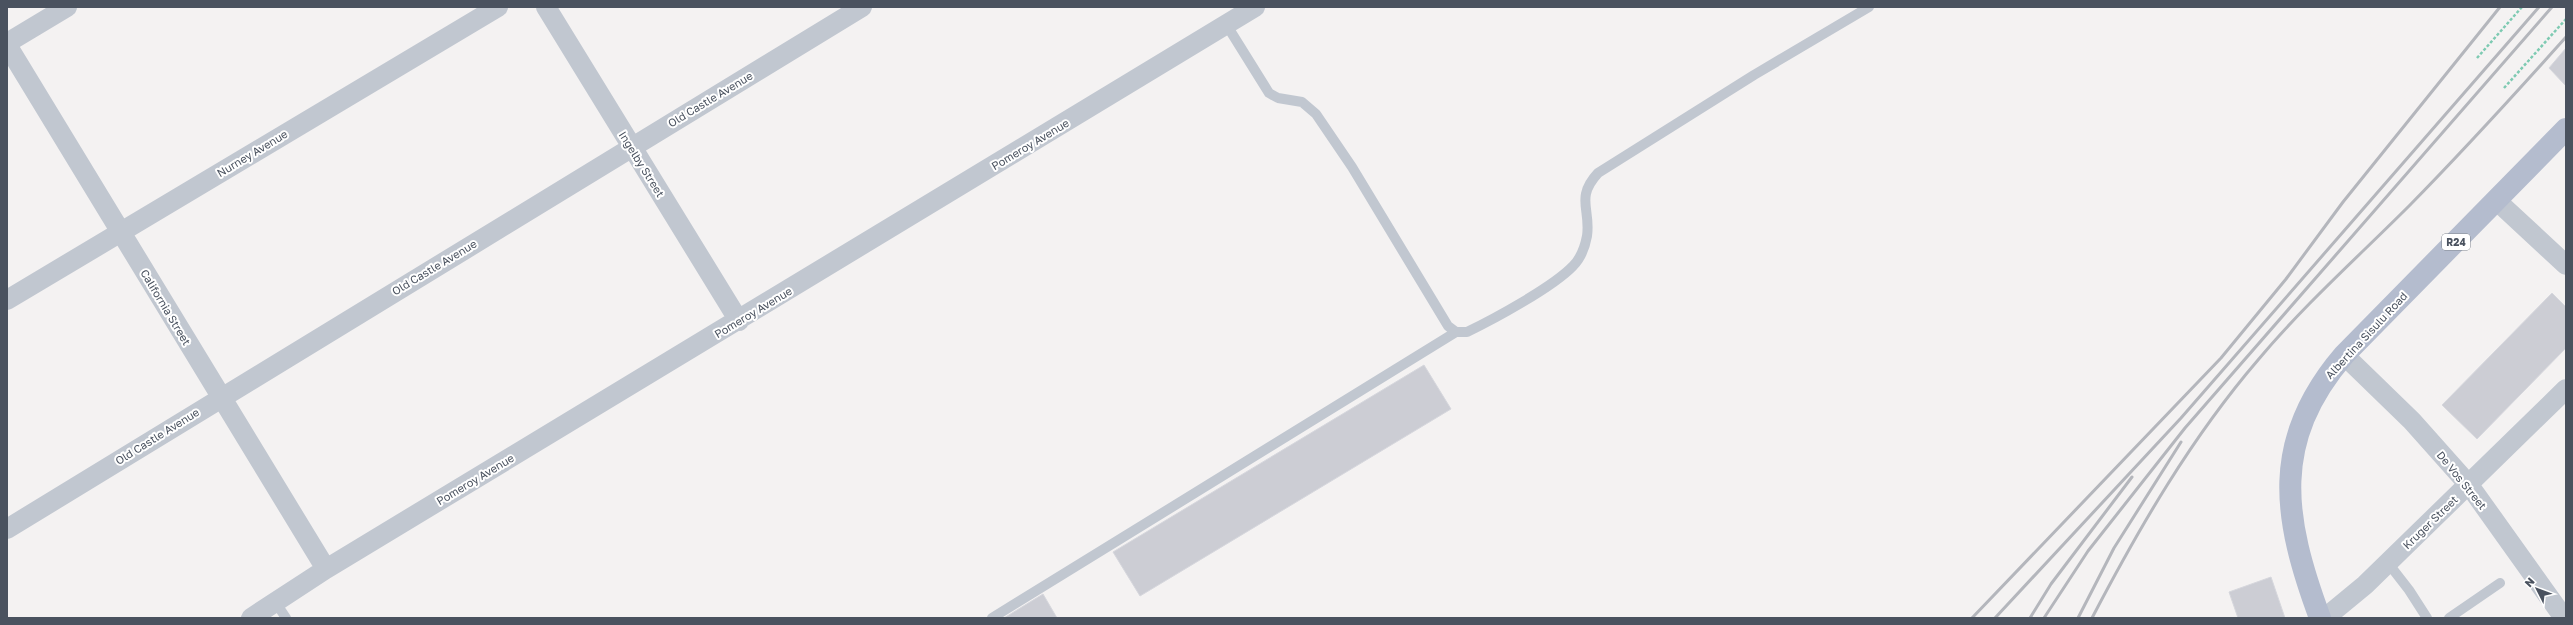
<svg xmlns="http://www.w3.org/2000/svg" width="2573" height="625" font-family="'Golos Text',sans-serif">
<rect width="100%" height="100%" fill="#f4f2f2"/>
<path fill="#cccdd4" stroke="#d6d7dd" d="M2566,48V86L2549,68Z
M2552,293L2566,307V348L2477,439L2442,405Z
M1424,365L1451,409L1140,596L1113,552Z
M2271,577L2285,618H2238L2229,592Z
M1043,594L1057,618H1004Z"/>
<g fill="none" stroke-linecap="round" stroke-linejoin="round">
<path stroke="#7ecab2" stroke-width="2.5" stroke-dasharray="3 2" stroke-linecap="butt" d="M2477,58L2522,7
M2504,88L2566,19"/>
<path stroke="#c1c7d0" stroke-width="10" d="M1226,24L1269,93L1278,98L1302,102L1316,114L1352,167L1448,326L1456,332H1467C1494,319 1553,287 1573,266C1581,258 1585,247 1587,236C1591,209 1575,198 1598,173L1754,75L1869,7
M2388,563L2409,590L2427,618
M276,603L286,618
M992,618L1456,332
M2449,618L2500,583"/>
<path stroke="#c1c7d0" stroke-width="20" d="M546,7L739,321
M7,43L67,7
M7,45L326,569
M2497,201L2566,265
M7,300L498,7
M2344,355L2412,421L2469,485L2564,618
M7,529L862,7
M251,618L326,569L1255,7
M2325,618L2365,585L2566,389"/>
<path stroke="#b4bcce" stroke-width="22" d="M2320,618C2283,518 2270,441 2344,355L2566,129"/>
<path stroke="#b4b6bc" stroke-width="3" d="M1972,618L2221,358L2286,279L2343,202L2500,7
M1995,618L2181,418L2539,7
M2030,618L2051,584L2132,477
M2044,618L2088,551L2185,428L2552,7
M2078,618L2114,548L2181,442
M2092,618C2139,528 2191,438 2258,360C2304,305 2358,257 2409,206C2463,151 2515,94 2566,37"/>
</g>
<g text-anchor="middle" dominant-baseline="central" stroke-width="4" stroke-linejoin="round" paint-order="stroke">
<rect fill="#fff" stroke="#80868f" stroke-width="1" x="2442" y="234" width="28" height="16" rx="3"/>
<g font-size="10" font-weight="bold" fill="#4a525f">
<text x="2456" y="242">R24</text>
</g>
<g font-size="11" fill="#4a525f" stroke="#fff">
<text transform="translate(710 99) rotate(-31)">Old Castle Avenue</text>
<text transform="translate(1030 144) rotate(-31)">Pomeroy Avenue</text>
<text transform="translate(252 153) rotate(-31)">Nurney Avenue</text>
<text transform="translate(642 164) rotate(58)">Ingelby Street</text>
<text transform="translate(434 267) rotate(-31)">Old Castle Avenue</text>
<text transform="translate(166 307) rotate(59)">California Street</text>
<text transform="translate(753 312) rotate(-31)">Pomeroy Avenue</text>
<text transform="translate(2366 335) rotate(-47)">Albertina Sisulu Road</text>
<text transform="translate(157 436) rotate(-32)">Old Castle Avenue</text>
<text transform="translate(475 479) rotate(-31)">Pomeroy Avenue</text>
<text transform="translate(2462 480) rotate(51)">De Vos Street</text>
<text transform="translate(2430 522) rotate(-44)">Kruger Street</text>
</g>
</g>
<rect width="2573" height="625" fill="none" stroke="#4a525f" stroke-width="16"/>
<g transform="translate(2537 589) rotate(312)" stroke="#ffffff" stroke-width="3" paint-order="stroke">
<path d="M0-3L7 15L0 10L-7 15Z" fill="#4a525f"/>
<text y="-6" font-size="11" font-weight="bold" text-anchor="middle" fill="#4a525f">N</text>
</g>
</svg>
